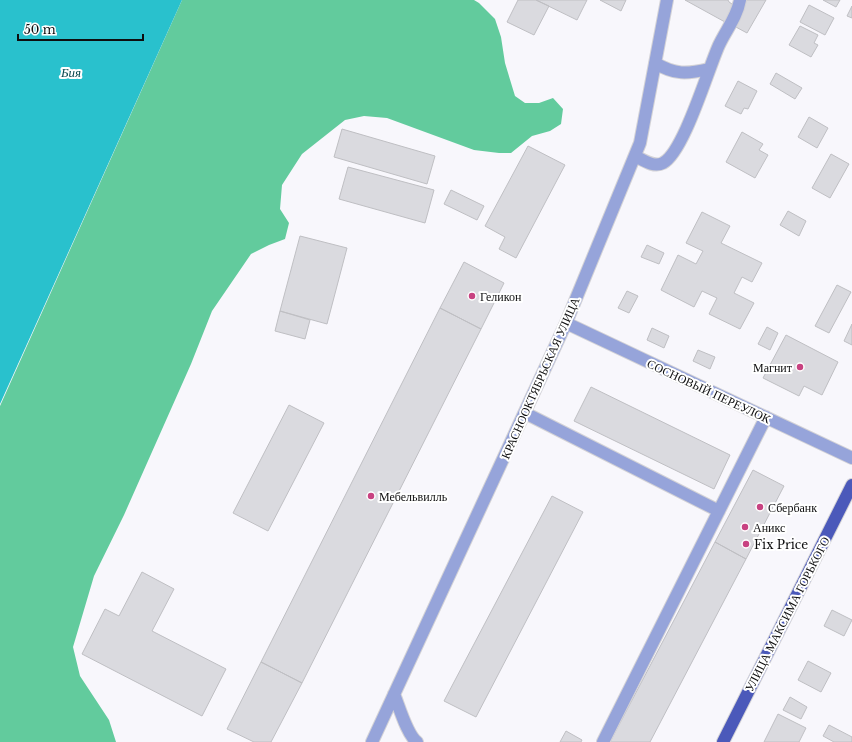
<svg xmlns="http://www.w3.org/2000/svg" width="852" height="742" font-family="'Libre Baskerville',serif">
<rect width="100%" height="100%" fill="#f8f7fc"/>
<path fill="#62cb9d" d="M182,0H474L479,3L495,19L501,37L505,63L515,96L525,103H539L553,98L563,109L561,124L550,131L532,136L511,153H499L474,150L387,118L364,116L345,120L302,154L282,185L280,209L289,223L285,239L269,245L251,254L212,311L191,364L124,515L94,576L73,647L80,676L109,720L116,742H0V406Z"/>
<path fill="#29c1cd" d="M0,0H182L0,404Z"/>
<path fill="#dadadf" stroke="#bfbfc3" d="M518,0H536L549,6L534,35L507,22Z
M536,0H587L577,20Z
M600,0H626L621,11Z
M685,0H728L729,2L735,6L725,22Z
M746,0H766L747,33L734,26L744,8Z
M823,0H840L836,7Z
M809,5L834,18L825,35L800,22Z
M852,6V18L847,16Z
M800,26L818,35L814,43L818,45L811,57L789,45Z
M776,73L802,88L795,99L770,84Z
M738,81L757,91L748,109L744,108L741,114L725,106Z
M809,117L828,128L817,148L798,137Z
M342,129L435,156L427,184L334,157Z
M742,132L763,144L759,150L768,155L755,178L726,162Z
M528,146L565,165L516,258L499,249L505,237L485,226Z
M831,154L849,164L830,198L812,188Z
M348,167L434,190L425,223L339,199Z
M451,190L484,206L477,220L444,204Z
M788,211L806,221L799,236L780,225Z
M702,212L730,226L721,243L762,263L752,282L742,277L734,293L754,303L740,329L709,314L717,298L702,291L694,307L661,290L678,255L696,264L703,251L686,243Z
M300,236L347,248L327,324L280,311Z
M647,245L664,253L659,264L641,257Z
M464,262L504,283L481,329L440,308Z
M837,285L851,292L829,333L815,326Z
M627,291L638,296L629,313L618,308Z
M440,308L481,329L302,683L261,662Z
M280,311L310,320L305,339L275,331Z
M852,324V345L844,341Z
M767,327L778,333L770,350L758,344Z
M652,328L669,336L664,348L647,340Z
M786,335L838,362L822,395L804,386L799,396L763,378Z
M698,350L715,357L710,369L693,361Z
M591,387L730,455L714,489L574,421Z
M289,405L324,423L268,531L233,513Z
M753,470L784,486L746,559L715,542Z
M552,496L583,512L476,717L444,701Z
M715,542L746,559L650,742H610Z
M142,572L174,589L152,631L226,669L202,716L82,654L105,609L119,616Z
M832,610L852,620L844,636L824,626Z
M808,661L831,673L821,692L798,680Z
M261,662L302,683L271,742H254L227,729Z
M790,697L807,707L801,719L783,710Z
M778,714L806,728L799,742H764Z
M829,725L852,737V742H834L823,736Z
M566,731L582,740L581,742H560Z"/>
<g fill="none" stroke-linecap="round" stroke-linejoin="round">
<g stroke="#d3d2d6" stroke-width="14">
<path id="minor" d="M655,63C675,75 687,74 709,69
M635,156C643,160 654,168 663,163C684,152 708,69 719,45C726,30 737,17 740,0
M566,323L852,458
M525,413L719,511
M394,694C399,706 407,735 417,742
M372,742L566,323L640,143L667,0
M603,742L766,417"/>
</g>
<g stroke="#d3d2d6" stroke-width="14">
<path id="major" d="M723,742L852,485"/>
</g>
<use href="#minor" stroke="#96a4da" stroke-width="12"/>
<use href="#major" stroke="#4b59ba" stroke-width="12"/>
</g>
<g fill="#c84281" stroke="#fff" stroke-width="1.5">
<circle cx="472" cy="296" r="4"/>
<circle cx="800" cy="367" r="4"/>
<circle cx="371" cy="496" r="4"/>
<circle cx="760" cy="507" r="4"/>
<circle cx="745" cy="527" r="4"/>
<circle cx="746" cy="544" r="4"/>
</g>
<g text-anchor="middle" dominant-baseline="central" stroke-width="4" stroke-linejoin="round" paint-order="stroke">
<g font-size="12" fill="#0e0e0f" stroke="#fff" text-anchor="start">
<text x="480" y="296">Геликон</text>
<text x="792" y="367" text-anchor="end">Магнит</text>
<text x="379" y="496">Мебельвилль</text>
<text x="768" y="507">Сбербанк</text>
<text x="753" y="527">Аникс</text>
<text x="754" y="544">Fix Price</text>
</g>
<g font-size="12" fill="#0e0e0f" stroke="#fff">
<text transform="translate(540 378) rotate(-66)">КРАСНООКТЯБРЬСКАЯ УЛИЦА</text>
<text transform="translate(709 391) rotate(25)">СОСНОВЫЙ ПЕРЕУЛОК</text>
<text transform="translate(787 614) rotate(-63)">УЛИЦА МАКСИМА ГОРЬКОГО</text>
</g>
<g font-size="13" font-style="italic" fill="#08484e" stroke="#fff">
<text x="71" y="72">Бия</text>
</g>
</g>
<path d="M18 34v6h125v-6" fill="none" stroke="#0e0e0f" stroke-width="2"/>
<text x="24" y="34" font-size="12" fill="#0e0e0f" stroke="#ffffff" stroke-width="3" paint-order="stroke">50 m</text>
</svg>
